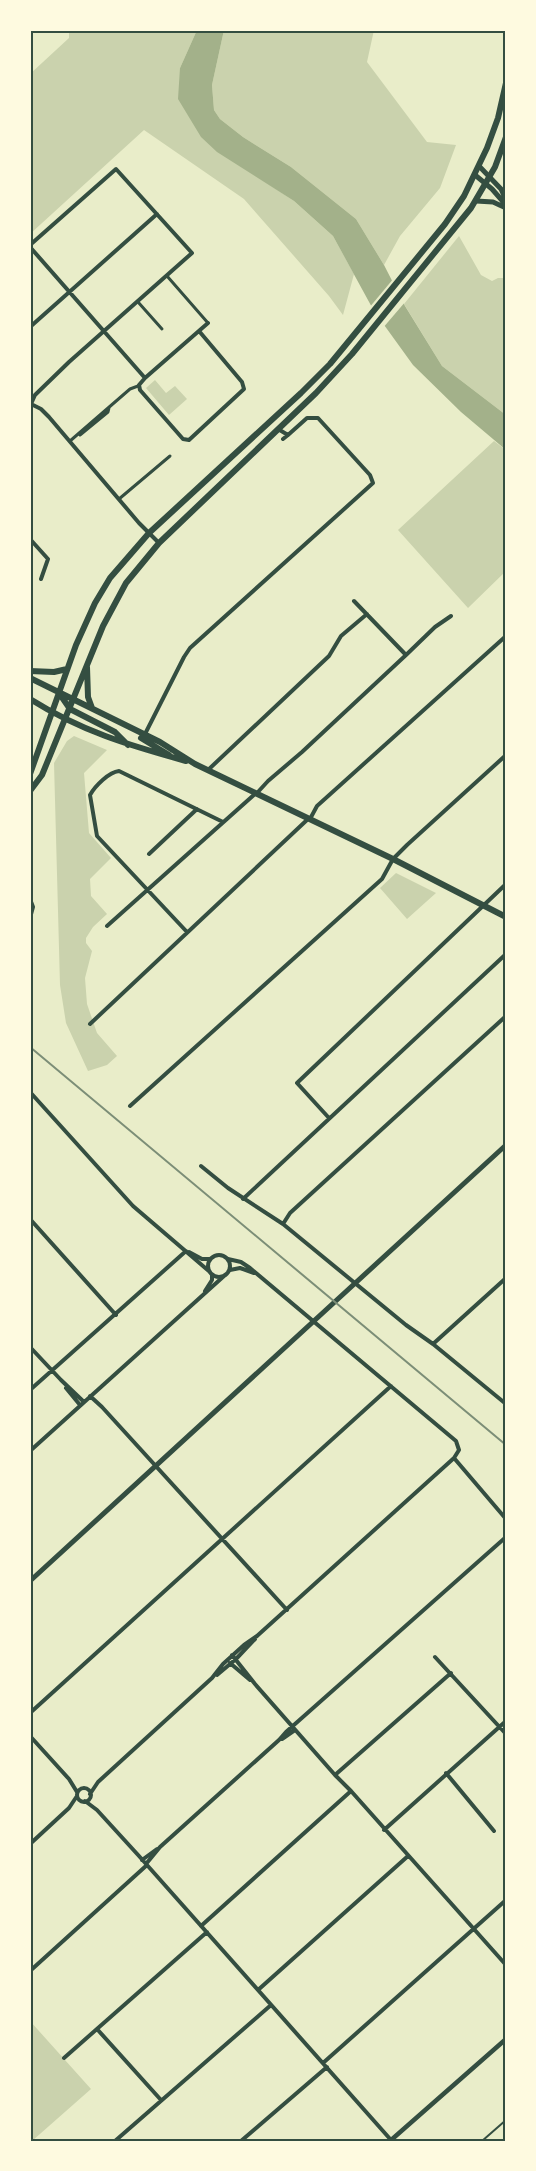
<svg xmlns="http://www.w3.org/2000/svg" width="536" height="2171" font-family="Signika,sans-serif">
<rect width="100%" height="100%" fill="#e9edc9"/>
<path fill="#cad2ad" d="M69,30H197L180,68L241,166L294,201L333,236L354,274L343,315L329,296L244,199L144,130L30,234V74L69,38Z
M224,30H374L367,62L427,142L456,145L440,188L400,236L384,265L356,219L291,167L243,137L220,119L214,110L212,85Z
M459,236L481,275L492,281L498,278H506V415L442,366L404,304Z
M155,380L166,393L175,386L187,399L169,415L146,388Z
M494,441L506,450V571L468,608L398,530Z
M74,736L107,750L84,773L89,833L111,858L90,879L91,896L107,914L93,927L86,938V943L92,951L85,978L87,1004L97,1033L117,1056L107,1065L88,1071L66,1023L60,985L54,763L67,741Z
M396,873L436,893L407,919L380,888Z
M30,2021L91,2089L32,2141H30Z"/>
<path fill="#a3b18a" d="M197,30H224L212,85L214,110L220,119L243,137L291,167L356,219L384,265L405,306L442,366L506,415V450L461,412L413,365L374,311L333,236L294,201L217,152L201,137L178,99L180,68Z"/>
<path fill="#e9edc9" d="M394,278L406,301L382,329L369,308Z"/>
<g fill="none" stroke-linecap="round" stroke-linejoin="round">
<path stroke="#344e41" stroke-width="2" d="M482,2141L506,2120"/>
<path stroke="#344e41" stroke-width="3" d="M167,276L208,323
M138,302L162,329
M80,435L108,412L109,408
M70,441L130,389L138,386
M119,499L170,456"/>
<path stroke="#344e41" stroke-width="4" d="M30,245L116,169L192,253L69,362L35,395L31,404
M30,247L145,378L139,385L140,390L183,439L189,440L244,389L242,382L199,331
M30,327L157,214
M145,378L208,323
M31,404L41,409L49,417L139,523L159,543
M283,439L288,435
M30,539L48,559L41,579
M354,601L406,655L435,627L451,616
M145,734L184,657L190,648L373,483L370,475L318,418H307L288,435L278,429
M208,770L329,656L341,636L367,614
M257,793L268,781L302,752L406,655
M310,819L317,806L506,636
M149,854L197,809
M30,899L33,907L30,918
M107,926L256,793
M187,932L97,836L90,795C95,786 109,772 119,771L223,822
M90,1024L308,819
M30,1092L133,1206L210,1272
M130,1106L382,879L393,859L407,845L506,755
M329,1118L297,1083L506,884
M201,1166L228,1188L283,1224L406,1325L433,1344L506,1404
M243,1199L506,954
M30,1219L116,1315
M283,1224L290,1213L506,1016
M189,1252L202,1259H210
M208 1266a11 11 0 1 1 22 0a11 11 0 1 1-22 0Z
M230,1270L240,1268L254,1273
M205,1291L212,1280V1275
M433,1344L506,1278
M30,1347L61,1380L84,1402
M66,1388L80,1405
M30,1390L186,1251
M90,1396L102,1407L287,1610
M30,1451L224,1276
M454,1458L506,1519
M232,1655L255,1684L335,1775L351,1791L506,1965
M435,1657L506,1734
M230,1663L250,1680
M217,1675L236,1659L255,1639
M30,1713L391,1386
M30,1736L69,1779L77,1792
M282,1739L295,1730
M446,1773L494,1831
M335,1775L451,1673
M77 1795a7 7 0 1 1 14 0a7 7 0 1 1-14 0Z
M90,1794L98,1782L212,1678L223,1664L244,1645L257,1636L454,1458L459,1450L456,1441L250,1268L241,1262L228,1259
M85,1801L97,1810L139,1856L391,2140
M384,1830L506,1721
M30,1844L69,1808L77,1796
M142,1860L157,1849
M146,1864L160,1847L279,1740L286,1732L506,1537
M201,1926L351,1791
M30,1971L147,1865
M258,1990L408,1856
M97,2029L161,2100
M64,2058L207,1932
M323,2063L506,1900
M115,2141L271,2005
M241,2141L327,2067"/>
<path stroke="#344e41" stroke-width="4.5" d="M390,2141L506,2039"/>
<path stroke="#344e41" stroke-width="5" d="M479,166L501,189L506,200
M475,175L492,189L506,205
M476,201L493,202L506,208
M30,1581L506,1145"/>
<path stroke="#344e41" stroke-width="6" d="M87,667L88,697L92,708
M30,671L54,672L67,669
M30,678L160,742L195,764L393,859L506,917
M59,693L70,709L115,732L128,745
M30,699C81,731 128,745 186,761
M141,738L169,755
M30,774L76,645L95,603L110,578L149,533L301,393L330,364L445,224L464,196L487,148L498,118L506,83
M30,791L42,775L103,626L126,583L159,543L316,393L352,354L471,208L495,167L506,137"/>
<path stroke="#7c8e77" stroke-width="2" d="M30,1047L506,1445"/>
</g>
<rect width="536" height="2171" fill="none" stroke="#fefae0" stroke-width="63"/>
<rect x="32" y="32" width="472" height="2108" fill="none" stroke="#344e41" stroke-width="2"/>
</svg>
